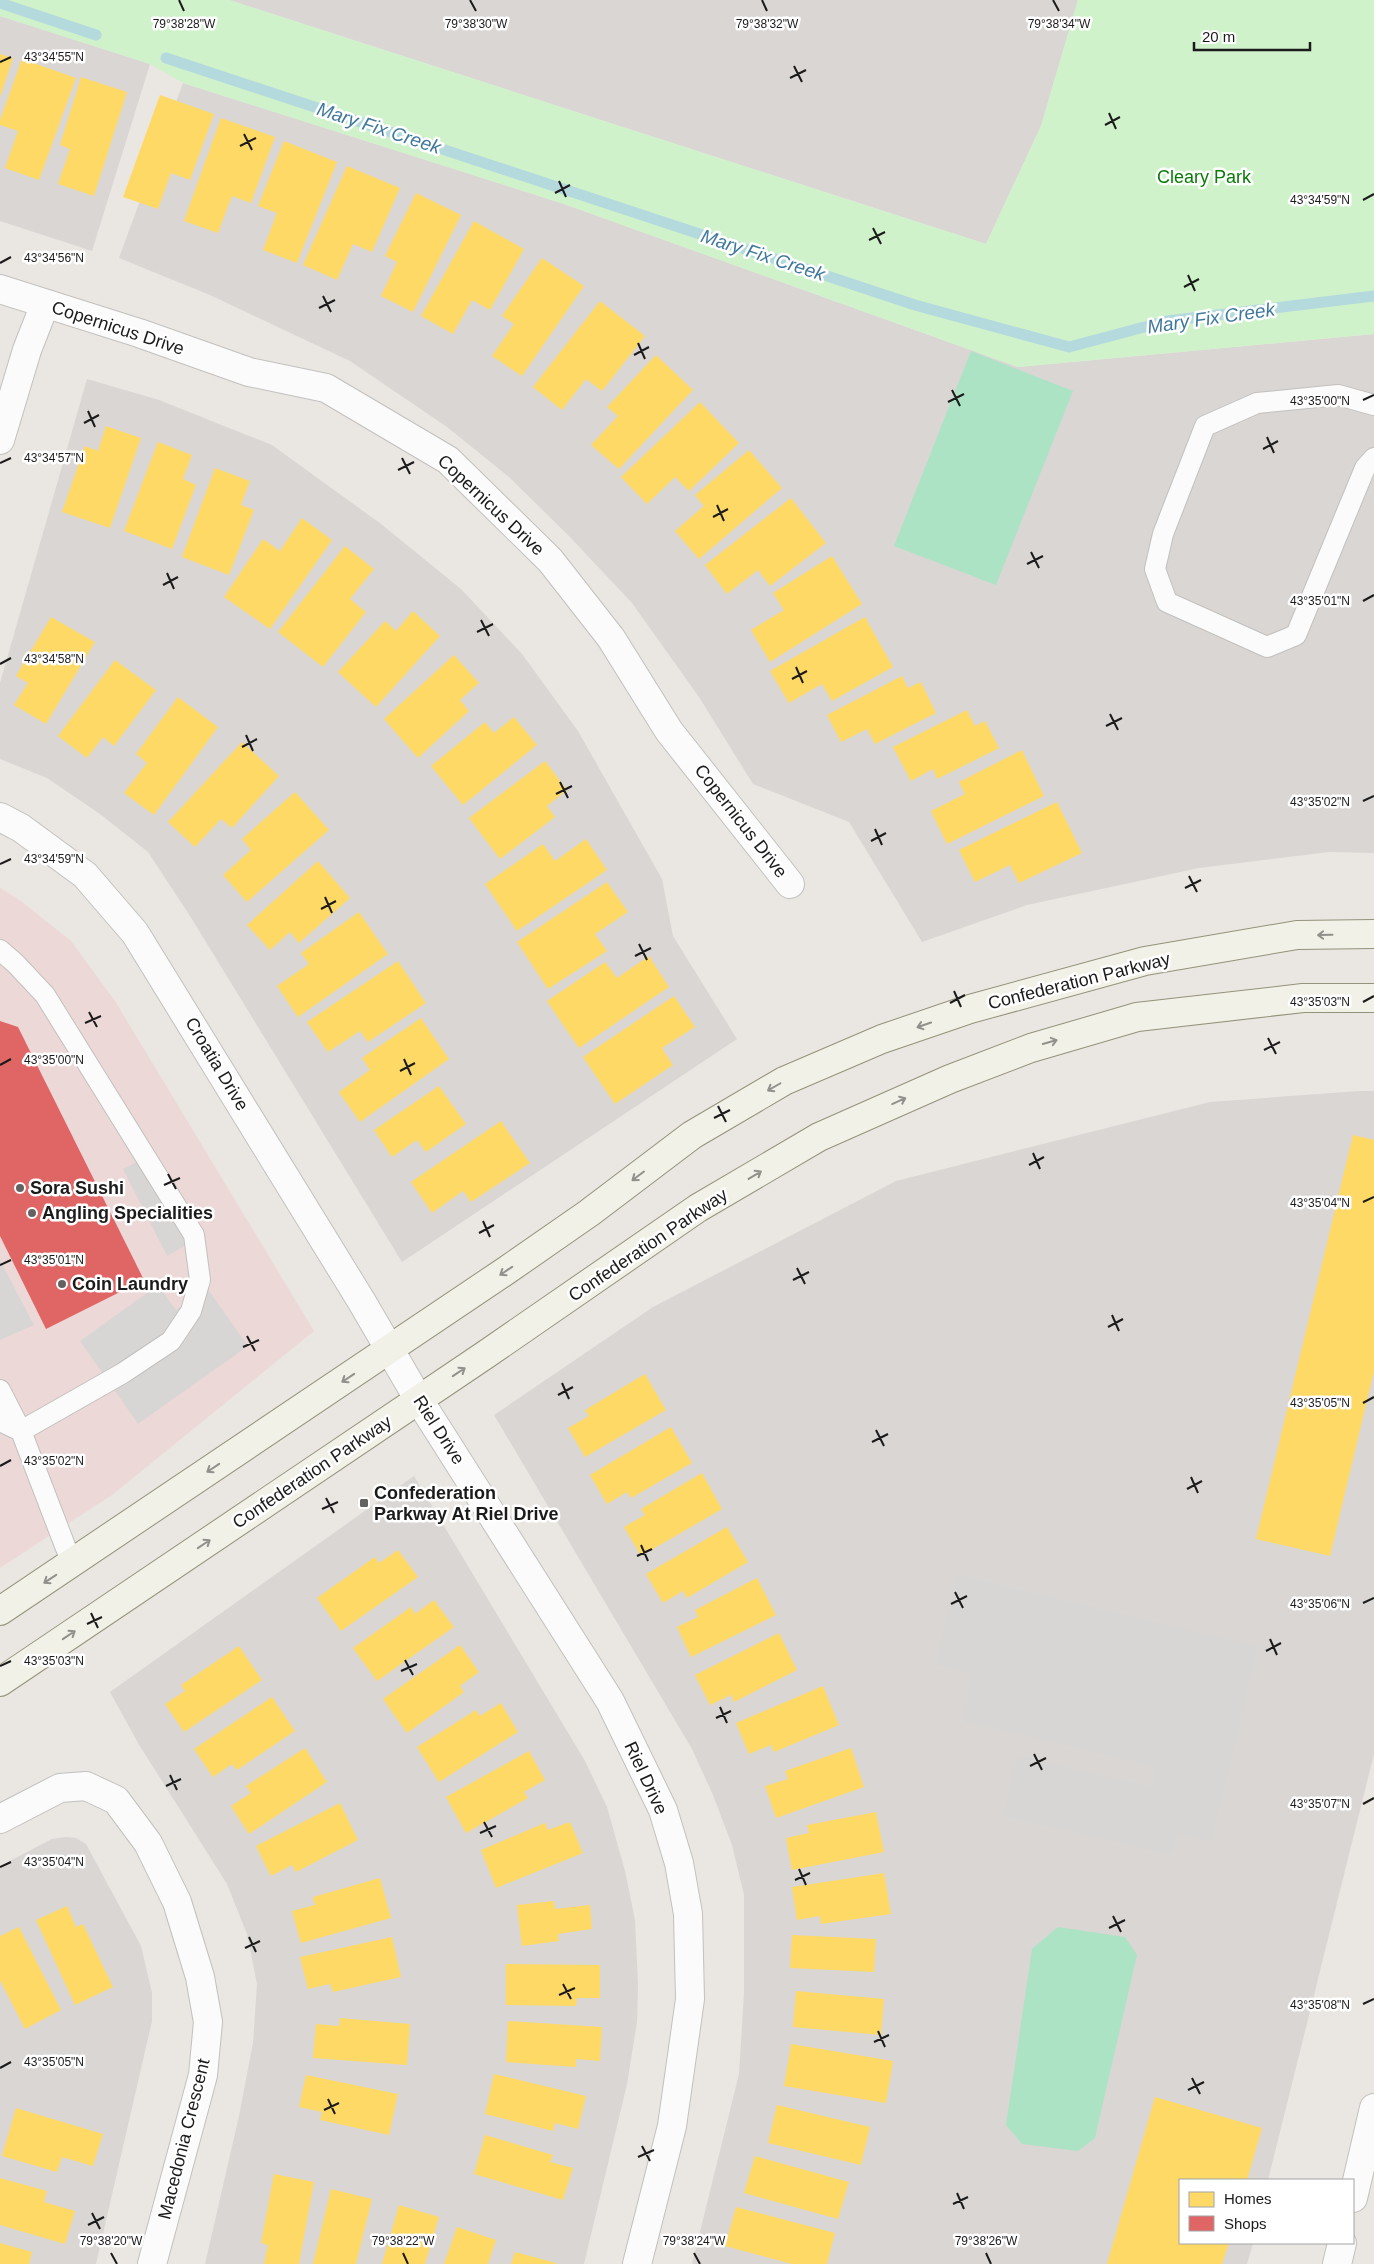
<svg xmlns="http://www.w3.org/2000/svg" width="1374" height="2264" font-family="Arial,sans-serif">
<rect width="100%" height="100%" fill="#eae6e2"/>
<path fill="#d9d6d4" d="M229,0H1078L1041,126L986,244Z
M0,16L150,64L92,251L0,221Z
M183,83L564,204L1018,367L1374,334V853L1329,852L1199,868L1027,905L922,942L849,822L753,784L699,697L632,603L569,536L509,477L447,427L350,361L210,295L119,258Z
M87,379L159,400L272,445L381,524L461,589L522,654L578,731L662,879L673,936L737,1039L402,1262L190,916L148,852L100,814L47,778L0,759V683Z
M1359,1091H1374V1754L1268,2180H1180V2243H1253L1247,2264H692L739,2074L744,1992V1895L732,1845L713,1795L692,1749L494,1415L653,1307L896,1181L1210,1102Z
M414,1476L585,1761L607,1807L625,1871L635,1920L638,1984L637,2022L627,2084L584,2264H205L239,2116L253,2043L257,1984L247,1934L227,1884L138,1743L110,1692Z
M66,1837L76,1838L86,1844L141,1946L152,1993V2021L96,2264H0V1866L52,1839Z"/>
<path fill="#edd8d8" d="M0,888L21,901L71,941L115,1001L314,1331L112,1495L0,1568Z"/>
<path fill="#d8d6d4" d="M152,1154L202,1236L167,1256L123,1169Z
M0,1260L34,1325L0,1340Z
M158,1285L176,1310L207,1288L248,1346L138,1424L80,1341Z
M957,1575L1258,1646L1211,1841L1177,1833L1172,1855L1003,1816L1017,1755L1151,1787L1156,1767L962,1721L973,1674L936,1665Z"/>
<path fill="#d0f2cb" d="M0,0H229L986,244L1041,126L1078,0H1374V334L1018,367L564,204L183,83L150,64L0,16Z"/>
<path fill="#ace3c5" d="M971,351L1073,391L996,585L894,546Z
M1058,1927L1125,1937L1137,1955L1095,2138L1078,2151L1022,2144L1006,2125L1032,1949Z"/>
<path fill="#ffd966" d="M0,54L13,58L0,97Z
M22,59L76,78L39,180L5,168L18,131L0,125V120Z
M81,77L127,92L94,196L58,184L70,149L60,145Z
M160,95L214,114L190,180L171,173L158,209L123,197Z
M221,118L275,137L251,203L232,196L218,233L184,221Z
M284,141L337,162L297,263L263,250L277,213L258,206Z
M347,166L400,188L372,252L353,244L337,280L303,265Z
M416,193L461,215L413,312L381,296L397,262L385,256Z
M474,221L524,249L490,310L472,300L453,334L421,316Z
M542,258L584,286L522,376L492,356L514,324L502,316Z
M600,301L645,336L602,391L586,379L562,410L533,387Z
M656,355L693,390L619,469L591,445L618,416L607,407Z
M700,402L739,443L689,491L675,477L647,504L621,477Z
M106,426L141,438L110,528L62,512L85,446L98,451Z
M158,442L192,455L183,479L196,485L172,549L124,531Z
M749,450L782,488L699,559L675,531L704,506L695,495Z
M215,468L250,481L241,505L254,510L229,575L182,557Z
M791,498L826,543L770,586L758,570L727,594L705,565Z
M302,518L332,540L270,629L224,597L263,539L280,551Z
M345,546L374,569L350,599L366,612L323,667L278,632Z
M832,556L862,604L770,662L751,630L784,610L773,593Z
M413,611L440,636L376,707L338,672L385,621L396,631Z
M51,617L95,642L46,724L14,705L28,683L16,676Z
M865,617L893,667L832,701L822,684L789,703L770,671Z
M454,655L479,683L460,700L469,711L418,758L384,719Z
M115,660L156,690L114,746L103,737L87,758L58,736Z
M902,676L908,688L921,682L936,713L875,744L867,729L841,742L827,715Z
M178,697L218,727L154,815L124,793L147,763L136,754Z
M967,710L975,726L985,721L999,748L937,779L933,769L911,781L893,747Z
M514,717L537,745L463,805L431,766L485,722L494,733Z
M242,742L279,776L232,828L221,819L195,847L168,822Z
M1022,750L1044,796L947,844L931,811L965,794L959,782Z
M545,761L567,790L547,806L555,817L500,859L469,818Z
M295,792L329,830L247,902L223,875L251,850L242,839Z
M1057,802L1082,853L1019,883L1010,865L975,882L959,850Z
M586,839L607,870L517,931L485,884L543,844L555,861Z
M318,861L350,898L299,943L290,932L270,950L247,925Z
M607,882L628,912L595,934L607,951L548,989L517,942Z
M359,912L388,954L298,1017L277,986L309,964L301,953Z
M649,956L669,987L579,1048L547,1001L605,962L617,978Z
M398,961L426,1003L368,1042L360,1031L328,1052L307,1022Z
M674,996L695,1027L662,1048L673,1065L615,1104L583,1057Z
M421,1018L449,1059L360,1122L339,1092L370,1070L362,1058Z
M439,1086L466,1124L426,1152L417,1140L392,1157L374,1130Z
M501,1121L530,1163L471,1202L463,1191L432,1213L411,1182Z
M1353,1135L1374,1140V1371L1330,1556L1256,1539Z
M645,1374L666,1410L585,1457L568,1428L589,1416L585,1410Z
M671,1427L692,1463L631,1498L627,1492L607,1504L590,1475Z
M702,1473L722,1509L641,1556L624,1527L645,1515L641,1509Z
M727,1527L748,1562L687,1598L683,1591L663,1603L646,1574Z
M398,1550L418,1577L341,1631L317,1598L375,1557L379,1563Z
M757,1578L776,1615L691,1657L677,1627L698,1617L695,1610Z
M434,1600L454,1627L377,1681L353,1648L411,1607L415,1614Z
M779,1633L797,1670L734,1702L731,1695L710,1705L695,1675Z
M460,1645L479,1672L460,1686L464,1692L407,1733L383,1699Z
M239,1646L262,1680L184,1732L165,1704L185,1691L181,1685Z
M823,1686L839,1725L774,1752L771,1745L749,1754L736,1723Z
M272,1697L295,1731L237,1770L232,1764L213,1777L194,1749Z
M501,1703L518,1732L439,1782L417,1747L476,1710L480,1716Z
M305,1748L327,1782L249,1834L231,1806L251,1793L246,1786Z
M851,1748L864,1787L776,1818L765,1786L788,1779L785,1771Z
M529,1751L545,1780L524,1792L528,1798L466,1833L446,1797Z
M340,1803L358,1840L296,1872L292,1865L271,1876L256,1846Z
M876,1812L884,1852L792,1870L786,1838L809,1833L807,1825Z
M570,1822L583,1853L496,1888L481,1850L545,1823L548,1830Z
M884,1873L891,1914L821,1924L820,1916L797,1920L792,1887Z
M380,1878L391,1918L301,1943L292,1911L315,1905L313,1897Z
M554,1901L555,1909L590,1905L592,1929L558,1934L559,1941L522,1946L517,1905Z
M67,1906L76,1927L83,1924L113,1987L75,2005L36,1920Z
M19,1927L61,2010L25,2029L0,1980V1936Z
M792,1935L876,1939L874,1972L790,1968Z
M392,1937L401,1977L333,1992L330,1984L308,1989L300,1957Z
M506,1964L600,1965V1998H577L576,2006L506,2005Z
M796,1991L884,1999L881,2035L793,2027Z
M340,2018L410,2024L407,2065L313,2058L316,2024L339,2026Z
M508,2021L602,2027L600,2061L576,2059V2067L506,2062Z
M791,2044L893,2061L886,2103L784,2086Z
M494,2074L586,2096L578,2129L555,2123L553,2131L485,2114Z
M306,2075L398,2094L389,2135L320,2120L322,2112L299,2107Z
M1155,2097L1262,2128L1247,2180H1180V2243H1229L1222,2264H1107Z
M777,2105L870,2127L861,2165L768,2143Z
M16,2108L103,2134L93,2166L62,2157L57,2172L2,2156Z
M485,2135L553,2155L550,2162L573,2168L563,2200L474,2174Z
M755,2156L849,2182L838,2219L744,2193Z
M274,2174L314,2182L299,2264H264L268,2245L261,2243Z
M0,2178L47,2191L44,2202L75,2211L65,2244L0,2225Z
M331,2189L372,2199L356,2264H313Z
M399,2205L439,2217L425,2264H382Z
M736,2207L835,2233L827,2264H792L725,2246Z
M457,2227L496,2240L488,2264H444Z
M0,2243L32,2252L29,2264H0Z
M515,2252L556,2263V2264H511Z"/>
<path fill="#e06666" d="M0,1021L18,1027L144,1280L46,1329L0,1236Z"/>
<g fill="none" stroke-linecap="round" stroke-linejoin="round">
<path stroke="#b4dade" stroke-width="11" d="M0,3L96,35
M166,58L915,305L1069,347L1167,321L1374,296"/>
<g stroke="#c2c1bf" stroke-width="22">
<path id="lane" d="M1374,405L1338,395L1257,403L1205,426L1163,534L1155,569L1167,602L1267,647L1296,635L1365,468L1374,458
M0,950L16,964L45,995L194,1235L200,1280L191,1311L171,1341L123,1373L21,1431L0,1421
M0,1390L21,1431L72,1564"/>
</g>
<g stroke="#c2c1bf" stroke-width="30">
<path id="street" d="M0,289L139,333L249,372L326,388L448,460L550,560L611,638L669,731L790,884
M0,440L27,350L45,304
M0,817L21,828L85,875L135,933L362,1302L419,1400L610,1701L663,1810L679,1863L688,1914L690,1999L672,2126L637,2264
M0,1819L60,1788L86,1786L116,1800L148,1843L177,1902L200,1977L208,2022L203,2075L152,2264
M1353,2198L1374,2108
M1337,2264L1342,2243"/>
</g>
<g stroke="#94927a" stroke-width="30">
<path id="secondary" d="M0,1611L507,1270L589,1213L692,1135L784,1081L882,1039L970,1009L1145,961L1297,935L1374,934
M0,1682L485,1355L698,1208L819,1137L950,1079L1031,1048L1137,1017L1303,998H1374"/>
</g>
<use href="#lane" stroke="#fcfbfb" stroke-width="20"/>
<use href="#street" stroke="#fcfbfb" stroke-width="28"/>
<use href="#secondary" stroke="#f2f1e8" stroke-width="28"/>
</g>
<defs><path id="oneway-shaft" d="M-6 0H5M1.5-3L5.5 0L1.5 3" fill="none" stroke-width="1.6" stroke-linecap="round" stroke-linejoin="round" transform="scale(1.25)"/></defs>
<g stroke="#91918c">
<use href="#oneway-shaft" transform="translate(1325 935) rotate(179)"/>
<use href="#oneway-shaft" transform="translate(924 1025) rotate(161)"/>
<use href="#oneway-shaft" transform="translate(1050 1042) rotate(-16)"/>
<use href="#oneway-shaft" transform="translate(774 1087) rotate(150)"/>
<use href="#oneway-shaft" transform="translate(899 1101) rotate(-24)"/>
<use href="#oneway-shaft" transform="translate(755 1175) rotate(-31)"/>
<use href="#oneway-shaft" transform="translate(638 1176) rotate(143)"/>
<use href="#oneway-shaft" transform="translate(506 1271) rotate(146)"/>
<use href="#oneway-shaft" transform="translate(459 1372) rotate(-34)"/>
<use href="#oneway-shaft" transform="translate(348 1378) rotate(146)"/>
<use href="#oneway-shaft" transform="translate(213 1468) rotate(146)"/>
<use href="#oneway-shaft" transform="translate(204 1544) rotate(-34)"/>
<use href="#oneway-shaft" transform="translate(50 1579) rotate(147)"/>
<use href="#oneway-shaft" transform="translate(69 1635) rotate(-34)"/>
</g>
<path fill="none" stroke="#1b1b1b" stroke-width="2" d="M179,0L184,11M470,0L476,11M762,0L767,11M1053,0L1059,11M0,62L11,57M794,66L802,82M790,78L806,70M1109,113L1116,129M1105,125L1120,117M244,134L252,150M240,146L256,138M559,181L566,197M555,193L570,185M1363,200L1374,194M873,228L881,244M869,240L885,232M0,263L11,257M1188,275L1195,291M1184,287L1199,279M323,296L331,312M319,308L335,300M638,343L645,359M634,355L649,347M952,390L960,406M1363,400L1374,395M948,402L964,394M88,411L95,427M84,423L99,415M1267,437L1274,453M1263,449L1278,441M402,458L410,474M0,463L11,458M398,470L414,462M717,505L724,521M713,517L728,509M1031,552L1039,568M1027,564L1043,556M167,573L174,589M163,585L178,577M1363,601L1374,595M481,620L489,636M477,632L493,624M0,664L11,658M796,667L803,683M792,679L807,671M1110,714L1118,730M1106,726L1122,718M246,735L253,751M242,747L257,739M560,782L568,798M556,794L572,786M1363,801L1374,796M875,829L882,845M871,841L886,833M0,864L11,859M1189,876L1197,892M1185,888L1201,880M325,897L332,913M321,909L336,901M639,944L647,960M635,956L651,948M954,991L961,1007M1363,1002L1374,996M950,1003L965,995M89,1012L97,1027M85,1023L101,1016M1268,1038L1276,1054M1264,1050L1280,1042M404,1059L411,1075M0,1065L11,1059M400,1071L415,1063M718,1106L726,1122M714,1118L730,1110M1033,1153L1040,1169M1029,1165L1044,1157M168,1174L176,1189M164,1185L180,1178M1363,1202L1374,1197M483,1221L490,1237M479,1233L494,1225M0,1265L11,1260M797,1268L805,1284M793,1280L809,1272M1112,1315L1119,1331M1108,1327L1123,1319M247,1336L255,1351M243,1347L259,1340M562,1383L569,1399M558,1395L573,1387M1363,1403L1374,1397M876,1430L884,1446M872,1442L888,1434M0,1466L11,1460M1191,1477L1198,1493M1187,1489L1202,1481M326,1498L334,1513M322,1509L338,1502M641,1545L648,1561M637,1556L652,1549M955,1592L963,1608M1363,1603L1374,1598M951,1604L967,1596M91,1613L98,1628M87,1624L102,1617M1270,1639L1277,1655M1266,1651L1281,1643M405,1660L413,1675M0,1666L11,1661M401,1671L417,1664M720,1707L727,1723M716,1718L731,1711M1034,1754L1042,1770M1030,1766L1046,1758M170,1775L177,1790M166,1786L181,1779M1363,1804L1374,1798M484,1822L492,1837M480,1833L496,1826M0,1867L11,1862M799,1869L806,1885M795,1880L810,1873M1113,1916L1121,1932M1109,1928L1125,1920M249,1937L256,1952M245,1948L260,1941M563,1984L571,1999M559,1995L575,1988M1363,2004L1374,1999M878,2031L885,2047M874,2042L889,2035M0,2068L11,2062M1192,2078L1200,2094M1188,2090L1204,2082M328,2099L335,2114M324,2110L339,2103M642,2146L650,2161M638,2157L654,2150M957,2193L964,2209M953,2204L968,2197M92,2213L100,2229M88,2225L104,2217M111,2253L117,2264M403,2253L408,2264M694,2253L700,2264M986,2253L991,2264"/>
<g fill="#636261" stroke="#fff" stroke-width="2">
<circle cx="20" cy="1188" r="5"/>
<circle cx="32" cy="1213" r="5"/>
<circle cx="62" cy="1284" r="5"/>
<rect x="359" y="1498" width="10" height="10" rx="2.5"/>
</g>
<g text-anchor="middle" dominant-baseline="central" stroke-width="5" stroke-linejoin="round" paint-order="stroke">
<g font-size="18" fill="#097b07" stroke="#fff">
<text x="1204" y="177">Cleary Park</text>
</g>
<g font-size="18" fill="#1b1b1b" stroke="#fff">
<text transform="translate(118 328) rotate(18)">Copernicus Drive</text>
<text transform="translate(491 505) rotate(43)">Copernicus Drive</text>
<text transform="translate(741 821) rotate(52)">Copernicus Drive</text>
<text transform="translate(1079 981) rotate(-14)">Confederation Parkway</text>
<text transform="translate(217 1064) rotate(59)">Croatia Drive</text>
<text transform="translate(648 1245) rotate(-34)">Confederation Parkway</text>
<text transform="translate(439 1430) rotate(57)">Riel Drive</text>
<text transform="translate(312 1472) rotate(-34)">Confederation Parkway</text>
<text transform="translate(646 1778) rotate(65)">Riel Drive</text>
<text transform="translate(184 2139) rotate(-76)">Macedonia Crescent</text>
</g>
<g font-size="18" font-weight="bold" fill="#1b1b1b" stroke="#fff" text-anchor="start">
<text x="30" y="1188">Sora Sushi</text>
<text x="42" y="1213">Angling Specialities</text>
<text x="72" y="1284">Coin Laundry</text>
<text x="374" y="1493">Confederation<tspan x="374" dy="21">Parkway At Riel Drive</tspan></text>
</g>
<g font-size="19" font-style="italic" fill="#40789d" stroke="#fff">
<text transform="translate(379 128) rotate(18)">Mary Fix Creek</text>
<text transform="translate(763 255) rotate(18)">Mary Fix Creek</text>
<text transform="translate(1211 318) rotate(-8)">Mary Fix Creek</text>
</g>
</g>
<g font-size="12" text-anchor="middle" fill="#1b1b1b" stroke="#fff" stroke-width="5" stroke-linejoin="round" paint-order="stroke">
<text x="184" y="28">79°38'28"W</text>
<text x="767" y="28">79°38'32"W</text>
<text x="476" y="28">79°38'30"W</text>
<text x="1059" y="28">79°38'34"W</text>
<text x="54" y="61">43°34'55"N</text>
<text x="1320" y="204">43°34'59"N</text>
<text x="54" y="262">43°34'56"N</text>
<text x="1320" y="405">43°35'00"N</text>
<text x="54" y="462">43°34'57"N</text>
<text x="1320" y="605">43°35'01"N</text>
<text x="54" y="663">43°34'58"N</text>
<text x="1320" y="806">43°35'02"N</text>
<text x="54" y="863">43°34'59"N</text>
<text x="1320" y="1006">43°35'03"N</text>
<text x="54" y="1064">43°35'00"N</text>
<text x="1320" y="1207">43°35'04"N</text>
<text x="54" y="1264">43°35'01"N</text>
<text x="1320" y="1407">43°35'05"N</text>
<text x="54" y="1465">43°35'02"N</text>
<text x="1320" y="1608">43°35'06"N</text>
<text x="54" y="1665">43°35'03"N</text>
<text x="1320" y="1808">43°35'07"N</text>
<text x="54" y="1866">43°35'04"N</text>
<text x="1320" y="2009">43°35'08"N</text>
<text x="54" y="2066">43°35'05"N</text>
<text x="111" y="2245">79°38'20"W</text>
<text x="403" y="2245">79°38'22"W</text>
<text x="694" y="2245">79°38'24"W</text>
<text x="986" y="2245">79°38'26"W</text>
</g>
<rect x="1179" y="2179" width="175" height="65" fill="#ffffff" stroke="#a4a4a4"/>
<rect x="1189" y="2192" width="25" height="15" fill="#ffd966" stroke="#a4a4a4"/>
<text x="1224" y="2204" font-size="15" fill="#1b1b1b">Homes</text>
<rect x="1189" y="2216" width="25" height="15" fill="#e06666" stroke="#a4a4a4"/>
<text x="1224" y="2229" font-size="15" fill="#1b1b1b">Shops</text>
<path d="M1194 42v8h116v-8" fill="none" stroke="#1b1b1b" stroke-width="2.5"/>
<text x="1202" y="42" font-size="15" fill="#1b1b1b" stroke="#ffffff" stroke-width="4" paint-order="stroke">20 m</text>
</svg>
